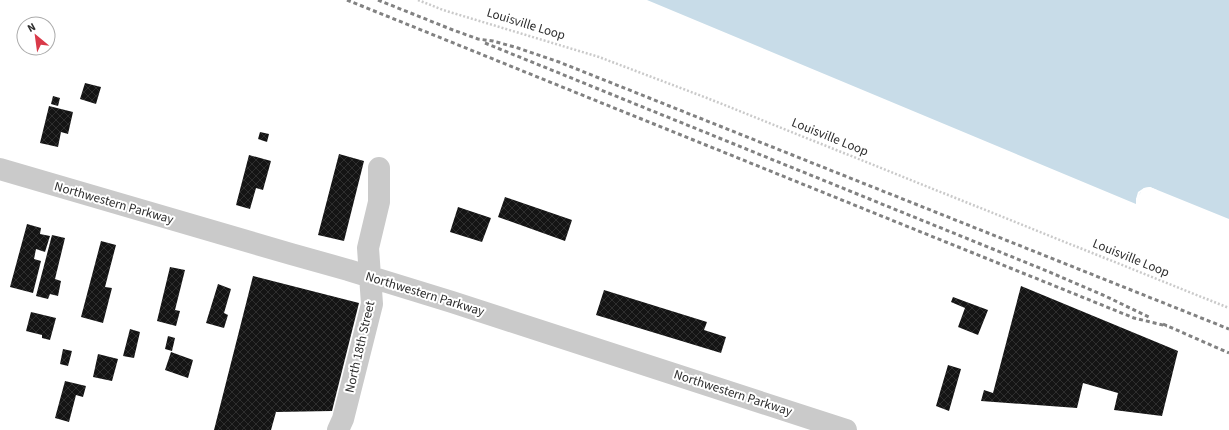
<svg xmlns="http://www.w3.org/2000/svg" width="1229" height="430" font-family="'Source Sans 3',sans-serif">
<defs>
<pattern id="building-cross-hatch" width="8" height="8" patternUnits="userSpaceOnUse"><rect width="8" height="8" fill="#141414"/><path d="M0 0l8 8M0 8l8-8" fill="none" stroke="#2e2e2e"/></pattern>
</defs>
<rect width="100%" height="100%" fill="#fff"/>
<path fill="#c8dce8" d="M647,0H1229V219L1150,187L1144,188L1136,199V204Z"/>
<path fill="#fff" d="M1150,187L1157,190L1156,192L1150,189L1145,190L1140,193L1138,199V206L1136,199L1138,192L1144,188Z"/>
<path fill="url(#building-cross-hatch)" d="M85,83L101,87L96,104L80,99Z
M53,96L60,98L58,106L51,104Z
M49,106L73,112L68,134L61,132L58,147L40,143Z
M260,132L269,134L267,142L258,139Z
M339,154L364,161L344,241L318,235Z
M249,155L271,161L263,190L256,188L250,209L236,205Z
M505,197L572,220L565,241L498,217Z
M458,207L491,218L482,242L450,232Z
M27,224L41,228L40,234L50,236L45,252L36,249L34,259L41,261L33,293L10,287Z
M52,235L65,238L55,279L61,281L58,296L50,294L48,299L36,296Z
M101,241L116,245L105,287L112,288L103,323L81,317Z
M170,267L185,270L175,310L180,311L176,326L157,321Z
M253,276L359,303L332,411L276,412L271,430H214Z
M218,284L231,289L224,313L228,315L224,328L206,323Z
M1021,286L1178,351L1162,416L1114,410L1118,393L1083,383L1077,408L981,401L984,390L993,393Z
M604,290L707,322L704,330L726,337L721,353L596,315Z
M953,297L988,310L978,335L958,327L965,308L951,302Z
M31,312L56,318L50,340L42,338V335L26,331Z
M130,329L140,332L134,358L123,356Z
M168,336L175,338L172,351L165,349Z
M63,349L72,351L68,366L60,364Z
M171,352L193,360L188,378L165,370Z
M98,354L118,359L112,381L93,377Z
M948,365L961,369L949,411L936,406Z
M65,381L86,386L83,397L76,395L69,422L55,418Z"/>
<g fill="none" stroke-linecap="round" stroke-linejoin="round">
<path stroke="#cacaca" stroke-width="2.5" stroke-dasharray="2 2" stroke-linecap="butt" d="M418,0L443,10L599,57L707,98L1229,308"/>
<path stroke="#cacaca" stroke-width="22" d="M0,169L291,254L348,270L452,302L846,430
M338,430L343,419L372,304L368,248L379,202V168"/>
<path stroke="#828282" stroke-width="3" stroke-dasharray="4 3" stroke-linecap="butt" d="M347,0L1134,318L1167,326
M378,0L453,30L478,39L493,41L518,48L559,62L1229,329
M485,43L1047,271L1103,295L1151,318
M1163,324L1229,353"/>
</g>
<g text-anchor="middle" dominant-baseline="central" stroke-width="4" stroke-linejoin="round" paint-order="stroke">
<g font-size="13" fill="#2d2d2d" stroke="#fff">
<text transform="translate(526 24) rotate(17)">Louisville Loop</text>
<text transform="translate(830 137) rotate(22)">Louisville Loop</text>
<text transform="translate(114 203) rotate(16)">Northwestern Parkway</text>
<text transform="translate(1131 258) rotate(22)">Louisville Loop</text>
<text transform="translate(425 294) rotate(17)">Northwestern Parkway</text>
<text transform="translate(360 347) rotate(-77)">North 18th Street</text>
<text transform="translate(733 393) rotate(18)">Northwestern Parkway</text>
</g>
</g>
<g transform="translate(36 36) rotate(331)"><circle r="19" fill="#ffffff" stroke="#ababab"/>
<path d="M0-3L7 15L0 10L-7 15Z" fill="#d93949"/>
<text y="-6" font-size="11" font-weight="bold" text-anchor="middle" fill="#2d2d2d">N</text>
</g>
</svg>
